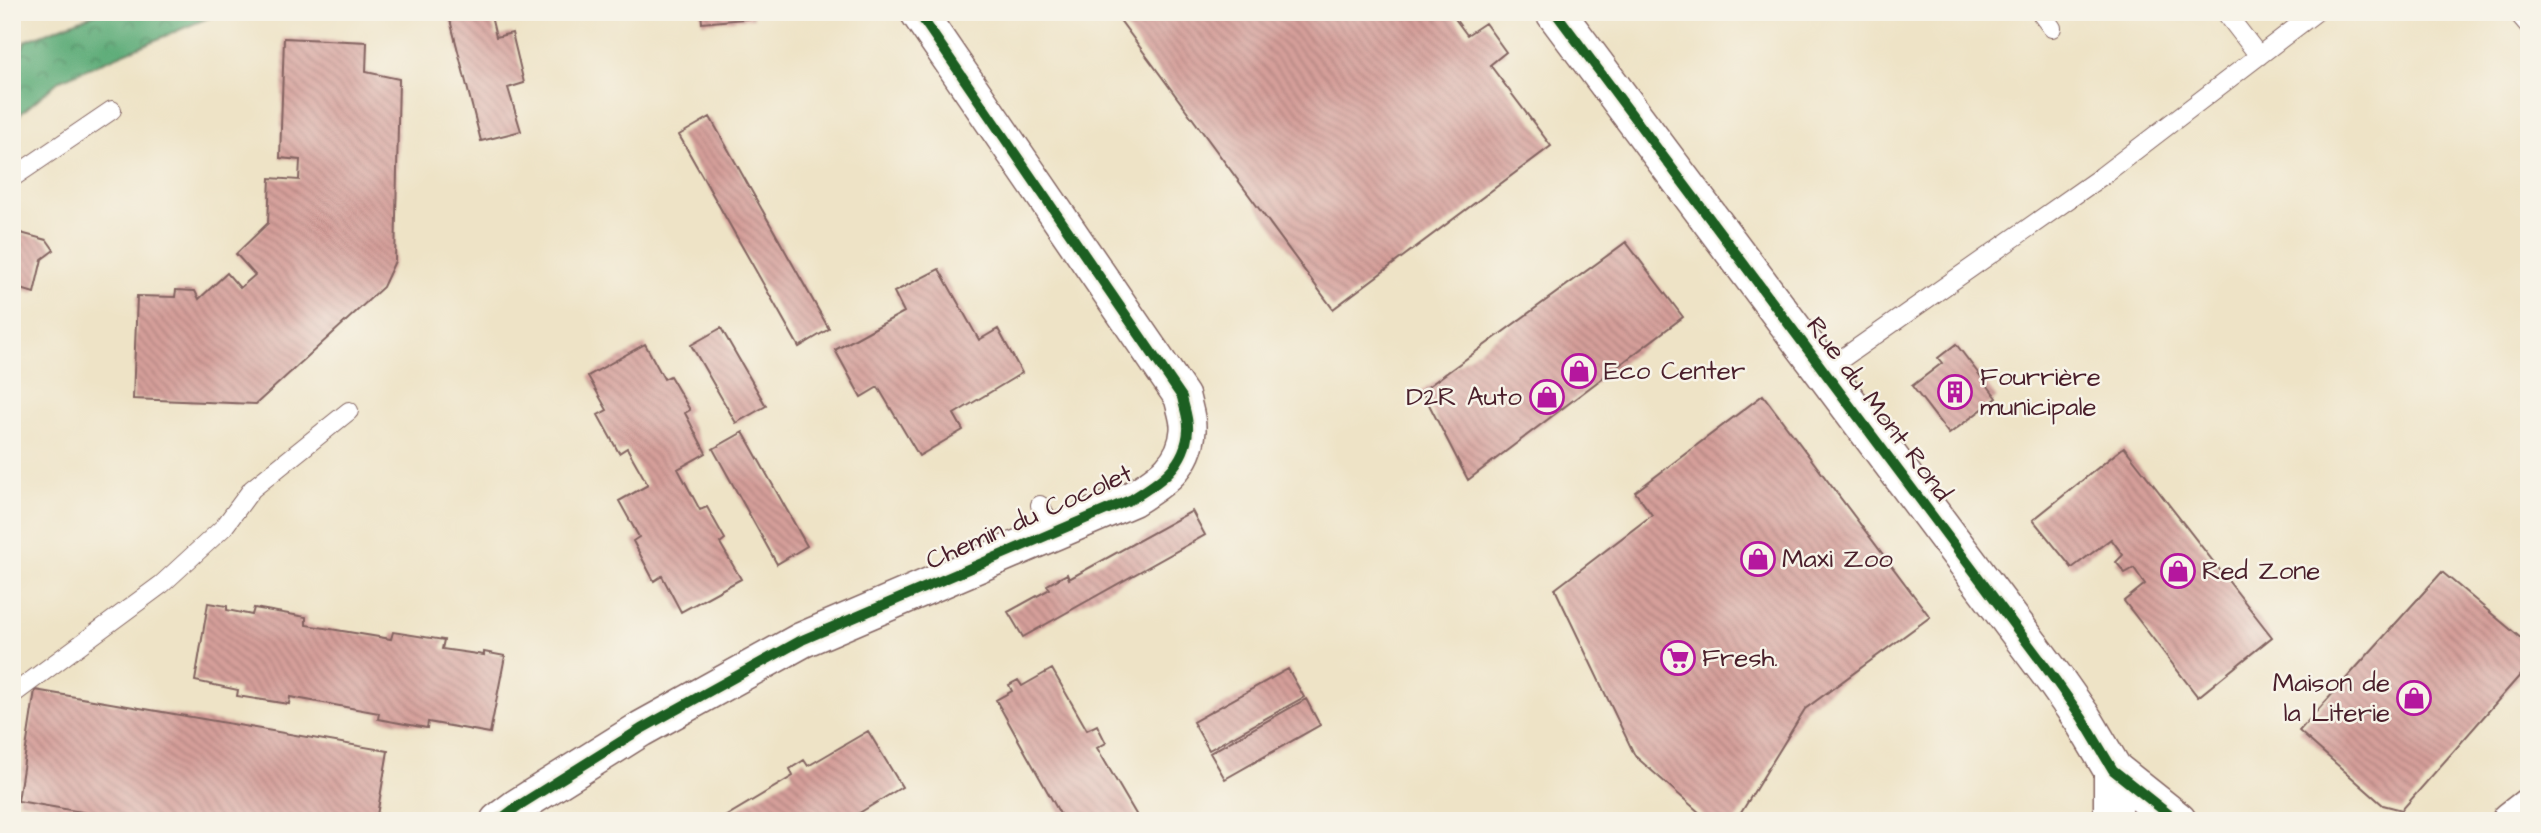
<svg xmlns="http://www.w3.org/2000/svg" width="2541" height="833" font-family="'Architects Daughter',sans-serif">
<defs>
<pattern id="forest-crowns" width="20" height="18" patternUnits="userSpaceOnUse" patternTransform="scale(1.75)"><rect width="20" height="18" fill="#5dac78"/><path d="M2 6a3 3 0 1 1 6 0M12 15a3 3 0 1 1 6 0" fill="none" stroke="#4f8b63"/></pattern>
<pattern id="building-back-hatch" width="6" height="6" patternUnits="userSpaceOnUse" patternTransform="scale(1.75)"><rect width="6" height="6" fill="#d59f9a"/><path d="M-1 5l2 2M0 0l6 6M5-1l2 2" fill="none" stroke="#af817e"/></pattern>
</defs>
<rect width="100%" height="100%" fill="#f7f3e8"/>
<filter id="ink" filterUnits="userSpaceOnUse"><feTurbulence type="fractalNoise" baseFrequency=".0143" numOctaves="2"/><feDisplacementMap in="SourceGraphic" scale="14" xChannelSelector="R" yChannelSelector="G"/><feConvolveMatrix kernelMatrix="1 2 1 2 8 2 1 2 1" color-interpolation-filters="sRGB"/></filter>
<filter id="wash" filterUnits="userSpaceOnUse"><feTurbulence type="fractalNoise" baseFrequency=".00686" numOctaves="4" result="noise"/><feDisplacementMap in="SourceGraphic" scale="28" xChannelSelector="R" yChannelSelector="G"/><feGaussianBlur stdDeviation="1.57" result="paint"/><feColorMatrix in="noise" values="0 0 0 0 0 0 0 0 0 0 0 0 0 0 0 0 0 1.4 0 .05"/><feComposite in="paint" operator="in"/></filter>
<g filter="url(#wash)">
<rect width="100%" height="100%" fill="#eee3c6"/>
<path fill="url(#forest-crowns)" stroke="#546652" stroke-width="2" d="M100,12H222L60,80L12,121V76L25,41Z"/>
<g id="blocks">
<path fill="url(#building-back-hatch)" d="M448,12H490L496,37L512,33L524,83L508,88L521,131L481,141Z
M701,12H752L753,18L702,23Z
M1114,12H1450L1467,35L1485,23L1506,52L1490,65L1551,146L1333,309Z
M284,38L367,42L366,72L399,79L395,261L383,287L256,404L133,399L137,296L175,297L176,290L195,291L199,299L227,273L240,288L255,275L236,254L268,223L270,178L299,180L300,160L280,158Z
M710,117L829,329L799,347L679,135Z
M12,225L19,226L17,232L47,240L54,250L42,259L34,293L18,288L12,292Z
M1626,242L1683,317L1468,480L1422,391Z
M939,269L979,340L998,329L1022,373L954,414L963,430L919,456L878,387L861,397L835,350L904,312L894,292Z
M721,328L766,406L736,423L691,345Z
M645,344L664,379L670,376L690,410L685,413L706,453L678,469L700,510L707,507L725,539L720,543L741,579L681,612L662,576L654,581L633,541L639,537L619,501L648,485L627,448L619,453L598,415L607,410L588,376Z
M1956,344L1997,398L1949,434L1912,386L1942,363L1938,358Z
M1763,395L1930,617L1805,709L1736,821H1709L1635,756L1555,589L1652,515L1635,492Z
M743,432L807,546L777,564L713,449Z
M2124,447L2272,637L2198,697L2124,601L2145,584L2134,568L2125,573L2116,562L2123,555L2111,539L2072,568L2033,520Z
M1192,511L1205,535L1023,637L1008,612L1050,589L1047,585L1067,574L1069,579Z
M2442,572L2529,645V665L2402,810L2383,805L2299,731Z
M208,603L227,606V610L252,615L254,608L306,617V625L391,639L393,632L444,640L442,649L484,655V652L505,656L490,733L428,722L427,728L378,719L379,713L290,697L289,704L237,696L238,690L195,681Z
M1052,669L1087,730L1097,725L1106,743L1097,748L1140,821H1064L996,700L1012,691L1009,685L1018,680L1022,686Z
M1288,669L1304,697L1209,750L1193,722Z
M35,690L388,751L376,821H134L18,801Z
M1306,699L1320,725L1225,779L1210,753Z
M868,731L902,787L846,821H718L793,776L790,769L804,760L808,766Z"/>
</g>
</g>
<g filter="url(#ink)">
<use href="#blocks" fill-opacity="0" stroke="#836461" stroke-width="2"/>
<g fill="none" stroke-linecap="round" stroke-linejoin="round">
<g stroke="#836461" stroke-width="20">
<path id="service" d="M2040,12L2052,28
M2225,12L2259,56
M2517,12L2529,26
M12,178L112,110
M1823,372L2102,176L2316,12
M1040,505L1054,533
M12,695L162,584L224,527L252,489L349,411"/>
</g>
<g stroke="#836461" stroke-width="38">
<path id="minor" d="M498,821L518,806L641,729L802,640L1132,499C1160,482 1186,465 1188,430C1189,420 1184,407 1182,397L918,12"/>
</g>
<g stroke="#836461" stroke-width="41">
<path id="tertiary" d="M1555,12L2056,681L2082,718L2113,770L2177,821
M2113,770V821
M2511,821L2529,807"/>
</g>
<use href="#service" stroke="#fff" stroke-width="18"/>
<use href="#minor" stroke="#fff" stroke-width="35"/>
<use href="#tertiary" stroke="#fff" stroke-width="38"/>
<g stroke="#f7f3e8" stroke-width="15">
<path id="cycleway" d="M1555,12L2056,681L2082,718L2113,770L2177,821
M498,821L518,806L641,729L802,640L1132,499C1160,482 1186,465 1188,430C1189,420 1184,407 1182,397L918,12"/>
</g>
<use href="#cycleway" stroke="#1b5e20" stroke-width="10"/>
</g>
</g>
<defs>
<g id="shop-ring" transform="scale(1.75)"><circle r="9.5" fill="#f7f3e8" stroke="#b5179e" stroke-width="1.5"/><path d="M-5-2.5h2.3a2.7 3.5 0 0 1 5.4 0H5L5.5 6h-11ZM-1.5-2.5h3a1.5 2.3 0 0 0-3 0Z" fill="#b5179e"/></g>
<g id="building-ring" transform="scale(1.75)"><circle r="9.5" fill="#f7f3e8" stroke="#b5179e" stroke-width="1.5"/><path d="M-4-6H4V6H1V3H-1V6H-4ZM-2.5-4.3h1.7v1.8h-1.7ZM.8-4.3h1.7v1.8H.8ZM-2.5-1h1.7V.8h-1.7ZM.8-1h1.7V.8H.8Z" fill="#b5179e"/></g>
<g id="supermarket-ring" transform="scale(1.75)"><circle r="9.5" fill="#f7f3e8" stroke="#b5179e" stroke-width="1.5"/><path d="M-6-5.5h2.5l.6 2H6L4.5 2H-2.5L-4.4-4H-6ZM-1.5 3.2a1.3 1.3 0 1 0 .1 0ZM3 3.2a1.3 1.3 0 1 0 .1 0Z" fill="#b5179e"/></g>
</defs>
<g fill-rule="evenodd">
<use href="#shop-ring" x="1579" y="371"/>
<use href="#building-ring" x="1955" y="392"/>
<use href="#shop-ring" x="1547" y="397"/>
<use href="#shop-ring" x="1758" y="559"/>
<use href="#shop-ring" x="2178" y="571"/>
<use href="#supermarket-ring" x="1678" y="658"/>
<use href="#shop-ring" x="2414" y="698"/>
</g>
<g text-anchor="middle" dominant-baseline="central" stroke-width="5" stroke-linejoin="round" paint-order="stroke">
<g font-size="26" fill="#4a1f2b" stroke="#f7f3e8" text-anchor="start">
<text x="1604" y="371">Eco Center</text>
<text x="1980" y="377">Fourrière<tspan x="1980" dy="30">municipale</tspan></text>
<text x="1522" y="397" text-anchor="end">D2R Auto</text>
<text x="1782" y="559">Maxi Zoo</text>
<text x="2202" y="571">Red Zone</text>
<text x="1702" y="658">Fresh.</text>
<text x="2390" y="683" text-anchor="end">Maison de<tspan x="2390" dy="30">la Literie</tspan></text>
</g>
<g font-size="26" fill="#4a1f2b" stroke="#f7f3e8">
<text transform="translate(1879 409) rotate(53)">Rue du Mont Rond</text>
<text transform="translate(1029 517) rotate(-24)">Chemin du Cocolet</text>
</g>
</g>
<rect width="2541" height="833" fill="none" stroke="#f7f3e8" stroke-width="42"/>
</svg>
